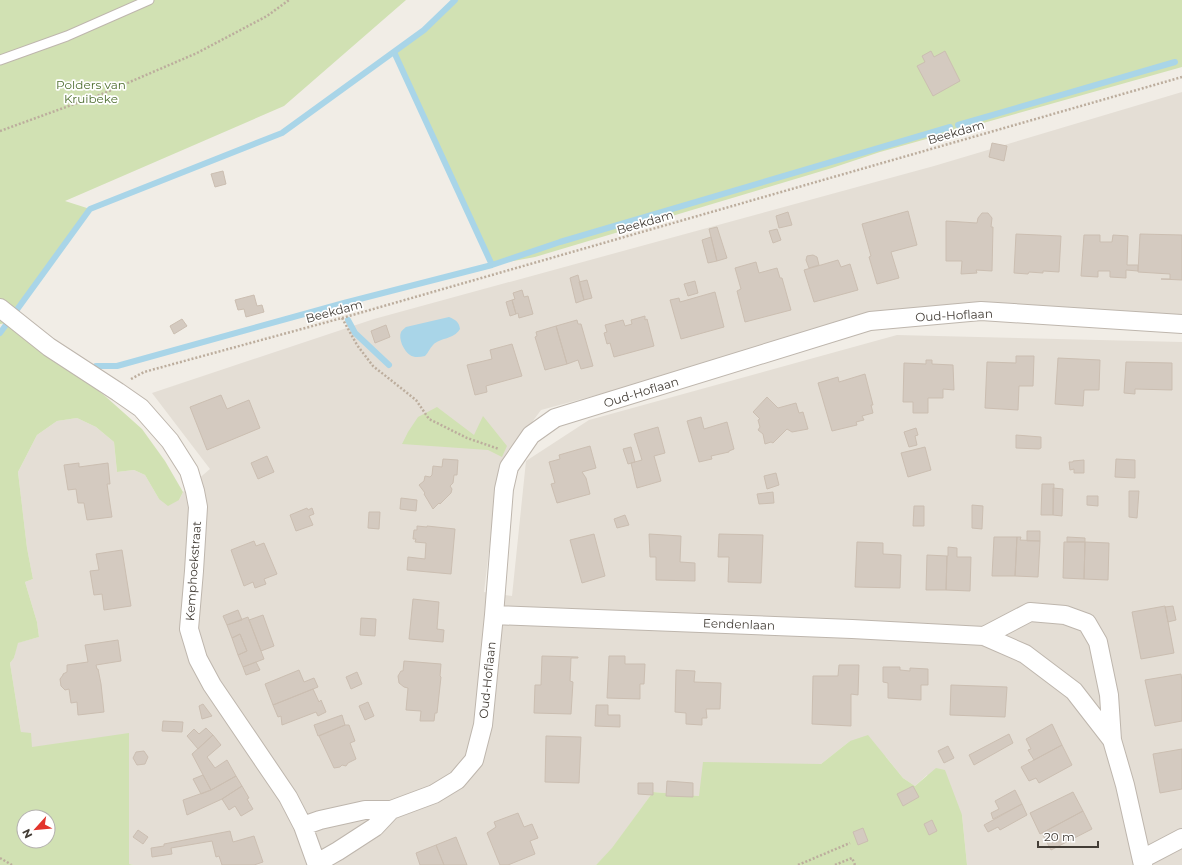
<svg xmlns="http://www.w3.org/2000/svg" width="1182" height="865" font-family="Montserrat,sans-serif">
<rect width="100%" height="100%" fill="#f1ede6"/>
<path fill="#e4ded5" d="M1182,92V315L913,310L541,410L499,467L484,592L512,596L526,461L589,420L897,335L1182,342V865H967L962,815L927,775L915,786L903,778L886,757L850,741L821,764H796L699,796L653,792L612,849L596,865H134L129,864L31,747L21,732L10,663L14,658L17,643L39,637L37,622L25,582L33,579L27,548L18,472L37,435L57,421L77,418L96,427L114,442L117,472L134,470L145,475L159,499L179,500L183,492L210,469L152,393L374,319L934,166Z"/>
<path fill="#d1e1b3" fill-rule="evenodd" d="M0,0H406L284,106L65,201L90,209L8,322L54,355L105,396L142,429L165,461L183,492L179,500L168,506L159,499L145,475L134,470L117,472L114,442L96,427L77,418L57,421L37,435L18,472L27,548L33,579L25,582L37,622L39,637L18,643L14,658L10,663L21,732L31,733L32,747L129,733V864L134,865H0V333L8,323L0,324ZM24,817H48V841H24Z
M455,0H1182V67L880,152L832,168L535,257L492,265L394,52L424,30Z
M437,407L474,435L483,416L507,446L502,457L488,450L402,444L408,432L418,417Z
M868,735L903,778L915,786L936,768L945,770L962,815L967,865H596L612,848L653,792L699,796L703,762L821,764L850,741Z"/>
<path fill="#a9d5e8" d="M449,317C456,320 459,322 460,329C453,340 441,337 433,345C430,348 428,353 425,356C420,357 414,358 410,355C404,351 398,339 401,332C402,330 404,329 406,327Z"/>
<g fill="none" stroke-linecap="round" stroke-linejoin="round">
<path stroke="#a9d5e8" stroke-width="6" d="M958,125L1175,62
M492,265L560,242L950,127
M348,320L355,333L389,365
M0,333L90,209L282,133L424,30L455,0
M96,366H117L344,303L492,265L394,52"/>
</g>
<path fill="#d4cac0" stroke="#cbbeb1" d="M931,51L934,57L945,51L960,81L933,96L917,66L925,62L922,56Z
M992,143L1007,146L1004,161L989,157Z
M223,171L226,184L215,187L211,174Z
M908,211L917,245L891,252L899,278L877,284L869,257L871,256L862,224Z
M788,212L792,225L779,228L776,216Z
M982,213H988L992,218L991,227H993L992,271L976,270L977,273L961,274L962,261H946V221L977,223L978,218Z
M717,227L727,258L717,261L709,229Z
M777,229L781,240L773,243L769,231Z
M1016,234L1061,236L1059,272L1043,271V273L1029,272L1028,274L1014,273Z
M1140,234L1182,235V280L1161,279H1170V274L1138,272Z
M1084,235H1100V242H1112L1113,235L1128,236L1127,265H1138V271L1126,270V278L1110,277V271H1098V277L1081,276Z
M711,237L717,261L708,263L702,240Z
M813,255L817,257L819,265L809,268L806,260L807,256Z
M838,260L841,267L850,264L858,290L814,302L804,270Z
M756,262L759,273L777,268L780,278H782L791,310L745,322L737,291L741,289L735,268Z
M578,275L584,300L576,303L570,278Z
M587,280L592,298L584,300L579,282Z
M695,281L698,293L688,296L684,284Z
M522,290L524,297L528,296L533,314L519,318L518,313L516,314L512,300L515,299L513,293Z
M715,292L724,327L681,339L670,300L679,298L680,302Z
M254,295L257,306L262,305L264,312L246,317L244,309L238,310L235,300Z
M512,300L516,314L510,316L506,302Z
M645,316V320L647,319L654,346L614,357L610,343L607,344L604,333L607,332L605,325L623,320L625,326L632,324L631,320Z
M182,319L187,326L174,334L170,326Z
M577,320L578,324H581L593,366L581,369L578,360L567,364L556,326Z
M386,325L390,337L375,343L371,331Z
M556,326L567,364L545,370L535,337L537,336L536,332Z
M512,344L522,376L486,386L487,392L475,395L467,365L492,359L490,350Z
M1016,356H1034L1033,386H1019L1018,410L985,408L987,362L1016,363Z
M1058,358L1100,360L1099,390H1084L1083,406L1055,404Z
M926,360H932V364L953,365L954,390L943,389V398H928V413H913V402H903L904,363L926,364Z
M1126,362L1172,363V390L1135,389V394L1124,393Z
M865,374L873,405H871L873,413L862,416L864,420L856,422L857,425L832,431L818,383L838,377L839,382Z
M221,395L227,409L249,400L260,428L207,450L190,407Z
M767,397L778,408L796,403L799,413L803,412L808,429L792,432L787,429L773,443L771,442L765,444L763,434L758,430L760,427L758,420L760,419L753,412Z
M701,417L704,429L727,422L734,449L729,451V452L711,456L712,459L699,462L687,421Z
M658,427L665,453L654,456L661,481L637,488L631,463L642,460L634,434Z
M916,428L918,435L915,436L917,445L909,447L904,432Z
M1016,435L1041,437V448L1039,449L1016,448Z
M590,446L596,468L582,472L586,478L590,494L557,503L551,484L555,483L549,462L560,459L559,455Z
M631,447L635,462L628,464L623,449Z
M925,447L931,470L908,477L901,453Z
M267,456L274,472L258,479L251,463Z
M443,459L458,460L457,475H454L453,483L450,486L452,489L451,493L440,504L439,503L433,509L424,494L425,493L419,485L424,481L425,476L430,477L432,475L433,466L442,467Z
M1116,459L1135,460V478L1115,477Z
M1084,460V473H1074V469L1070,470L1069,462H1073V461Z
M79,463V467L108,463L110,484H107L112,517L87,520L84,503H78L76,489L68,490L64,465Z
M776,473L779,485L767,489L764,476Z
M1042,484H1054L1053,515H1041Z
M1053,488L1063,489L1062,516L1053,515Z
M1129,491H1139L1137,518L1129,517Z
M773,492L774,503L759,504L757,494Z
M1087,496H1098V506L1087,505Z
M401,498L417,500L416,511L400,509Z
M972,505L983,506L982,529L972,528Z
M914,506H924V526H913Z
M307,508L308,510L312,508L314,514L309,516L313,525L296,531L290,515Z
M369,512H380L379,529L368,528Z
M625,515L629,525L617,528L614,519Z
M417,526L427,527V526L455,529L451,574L407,570L408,557L425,559L426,543L415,542L416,539H413L414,530H417Z
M1027,531H1040V541H1027Z
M594,534L605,576L582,583L570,540Z
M649,534L681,536L680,562L695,563V581L656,580V557H650Z
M719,534L763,535L761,583L728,582L729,557H718Z
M994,537H1017L1015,576H992Z
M1017,537H1021L1020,540L1040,541L1038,577L1015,576Z
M1067,537L1085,538V542H1067Z
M254,541L256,546L264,543L277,574L264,579L266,584L255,588L253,582L244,586L231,550Z
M857,542L883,543V554L901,555L900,588L855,587Z
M1064,542H1085L1084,579L1063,578Z
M1085,542L1109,543L1108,580L1084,579Z
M948,547L957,548V557H971L970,591L946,590L947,556H948Z
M122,550L131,606L104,610L102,594L94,595L90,571L99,570L96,554Z
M927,555L947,556L946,590H926Z
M413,599L439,602L437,629L444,630L443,642L409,639Z
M1165,606L1174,653L1141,659L1132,612Z
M1173,606L1176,620L1168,622L1165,607Z
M238,610L242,620L227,625L223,616Z
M263,615L274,646L261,651L249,620Z
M248,617L264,659L243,667L238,655L247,651L240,634L232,638L227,625Z
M361,618L376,619L375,636L360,635Z
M240,634L247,651L238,655L232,638Z
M118,640L121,661L96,665L97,669H98L101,684L104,712L78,715L77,702L71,703L69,689L65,690L61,686L60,679L63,675V674L67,672V665L88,662L85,645Z
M542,656L578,657V658H571L570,681L573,682L571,714L534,713L535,685H541Z
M609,656H625V664H645L644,684H640V699L607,698Z
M404,661L441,664L440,676L441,677L437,713H435L434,721H420L421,711L406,710L408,688L404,687L399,683L398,676L401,671H403Z
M256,662L260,670L246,675L243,667Z
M839,665H859L858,695L851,694V726L812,724L813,676H838Z
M883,667H900V670L910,671V668L928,669V685H921V700L888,698V683L883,682Z
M299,670L304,682L314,678L318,687L273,705L265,684Z
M676,670L695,671L694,682L721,683L720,709H706L707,718H702V725L686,724V713L675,712Z
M357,672L362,684L351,689L346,677Z
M1181,674L1182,681V721L1155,726L1145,680Z
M951,685L1007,687L1005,717L950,715Z
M313,689L319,702L321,700L326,712L318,716L316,712L282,725L281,716L278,717L273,705Z
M368,702L374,716L365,720L359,706Z
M203,704L212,716L202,719L199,706Z
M596,705H608V715H620V727L595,726Z
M342,715L345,725L318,736L314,725Z
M163,721L183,722L182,732L162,731Z
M1052,724L1062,745L1034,760L1028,750L1031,749L1026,739Z
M345,725H349L355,741L350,743L356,759L348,763L346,766L342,765L340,767L334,768L319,736Z
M206,728L213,735L198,749L187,736L194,729L199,734Z
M1009,734L1013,743L974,765L969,755Z
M213,735L221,745L207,757L215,768L227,760L236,776L211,790L192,754Z
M546,736L581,737L579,783L545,782Z
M1062,745L1072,765L1039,783L1036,778L1029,781L1021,767Z
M948,746L954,758L944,763L938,751Z
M1182,749V789L1160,793L1153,754Z
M144,751L148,757L145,764L137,765L133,758L136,752Z
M203,775L211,790L201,794L193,779Z
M236,776L242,786L222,799L187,815L183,800L211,790Z
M667,781L693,783V797L666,796Z
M638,783H653V795L638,794Z
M242,786L249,798L247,799L253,809L241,816L235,806L229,810L222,799Z
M913,786L919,797L903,806L897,794Z
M1015,790L1022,804L993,819L991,813L999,809L995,801Z
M1073,792L1083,811L1040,834L1030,813Z
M1022,804L1027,815L1000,830L998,827L988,832L984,825Z
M1083,811L1092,829L1051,850L1042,833Z
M518,813L524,827L532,824L538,838L530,841L535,854L508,865H500L487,833L496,827L494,822Z
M932,820L937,831L929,835L924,824Z
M863,828L868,841L858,845L853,832Z
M138,830L148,837L143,844L133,837Z
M230,831L233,842L254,836L263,862L254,865H222L219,856L216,857L212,841L171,848L172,854L152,857L151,848L164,846V844Z
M456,837L467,865H444L436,845Z
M436,845L444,865H420L416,853Z"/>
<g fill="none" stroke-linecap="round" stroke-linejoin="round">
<g stroke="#beb6ad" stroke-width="11">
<path id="service" d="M0,60L67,36L149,0"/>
</g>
<g stroke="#beb6ad" stroke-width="20">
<path id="minor" d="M0,308L49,347L118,392L141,408L170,441L189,471L195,491L198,507L194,571L189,629L198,659L212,685L288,797L303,826L317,865
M494,615L852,629L984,636L1025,654L1074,691L1112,740L1125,785L1143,865
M984,636L1030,612L1065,615L1087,623L1098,642L1109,695L1112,740
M391,810L434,794L457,780L474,760L483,725L494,615L504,489L509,467L531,435L555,418L870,321L981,311L1182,324
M303,826L320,820L365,810H391L375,827L338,851L317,863
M1142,859L1182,838"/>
</g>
<path stroke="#bcad9d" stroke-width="2.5" stroke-dasharray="2 2" stroke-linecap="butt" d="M0,131L102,94L197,53L267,16L289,0
M342,318L357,345L373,366L416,400L429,419L467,438L499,449
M131,379L144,372L342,318L1182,77
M0,858L12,865
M798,865L850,843
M835,865L852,858L855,865"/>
<use href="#service" stroke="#fff" stroke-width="9"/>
<use href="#minor" stroke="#fff" stroke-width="18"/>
</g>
<g text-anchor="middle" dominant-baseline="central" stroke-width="3.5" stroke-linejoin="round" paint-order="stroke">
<g font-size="12" fill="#4e6e30" stroke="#fff">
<text x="91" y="84">Polders van<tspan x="91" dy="14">Kruibeke</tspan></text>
</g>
<g font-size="12" fill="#433d36" stroke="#fff">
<text transform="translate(956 132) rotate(-16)">Beekdam</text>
<text transform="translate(645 222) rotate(-16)">Beekdam</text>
<text transform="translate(334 311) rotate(-15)">Beekdam</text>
<text transform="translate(954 315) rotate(-3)">Oud-Hoflaan</text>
<text transform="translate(641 392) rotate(-17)">Oud-Hoflaan</text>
<text transform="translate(193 571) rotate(-86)">Kemphoekstraat</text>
<text transform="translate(739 624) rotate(2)">Eendenlaan</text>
<text transform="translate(487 680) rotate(-84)">Oud-Hoflaan</text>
</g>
</g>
<g transform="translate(36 829) rotate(243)"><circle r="19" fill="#ffffff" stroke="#b4b1af"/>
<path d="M0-3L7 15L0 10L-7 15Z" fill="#e2342c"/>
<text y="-6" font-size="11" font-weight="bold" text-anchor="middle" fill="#433d36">N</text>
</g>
<path d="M1038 841v6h60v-6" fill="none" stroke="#433d36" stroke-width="2"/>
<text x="1044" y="841" font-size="12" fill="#433d36" stroke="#ffffff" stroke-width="3" paint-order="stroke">20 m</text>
</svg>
